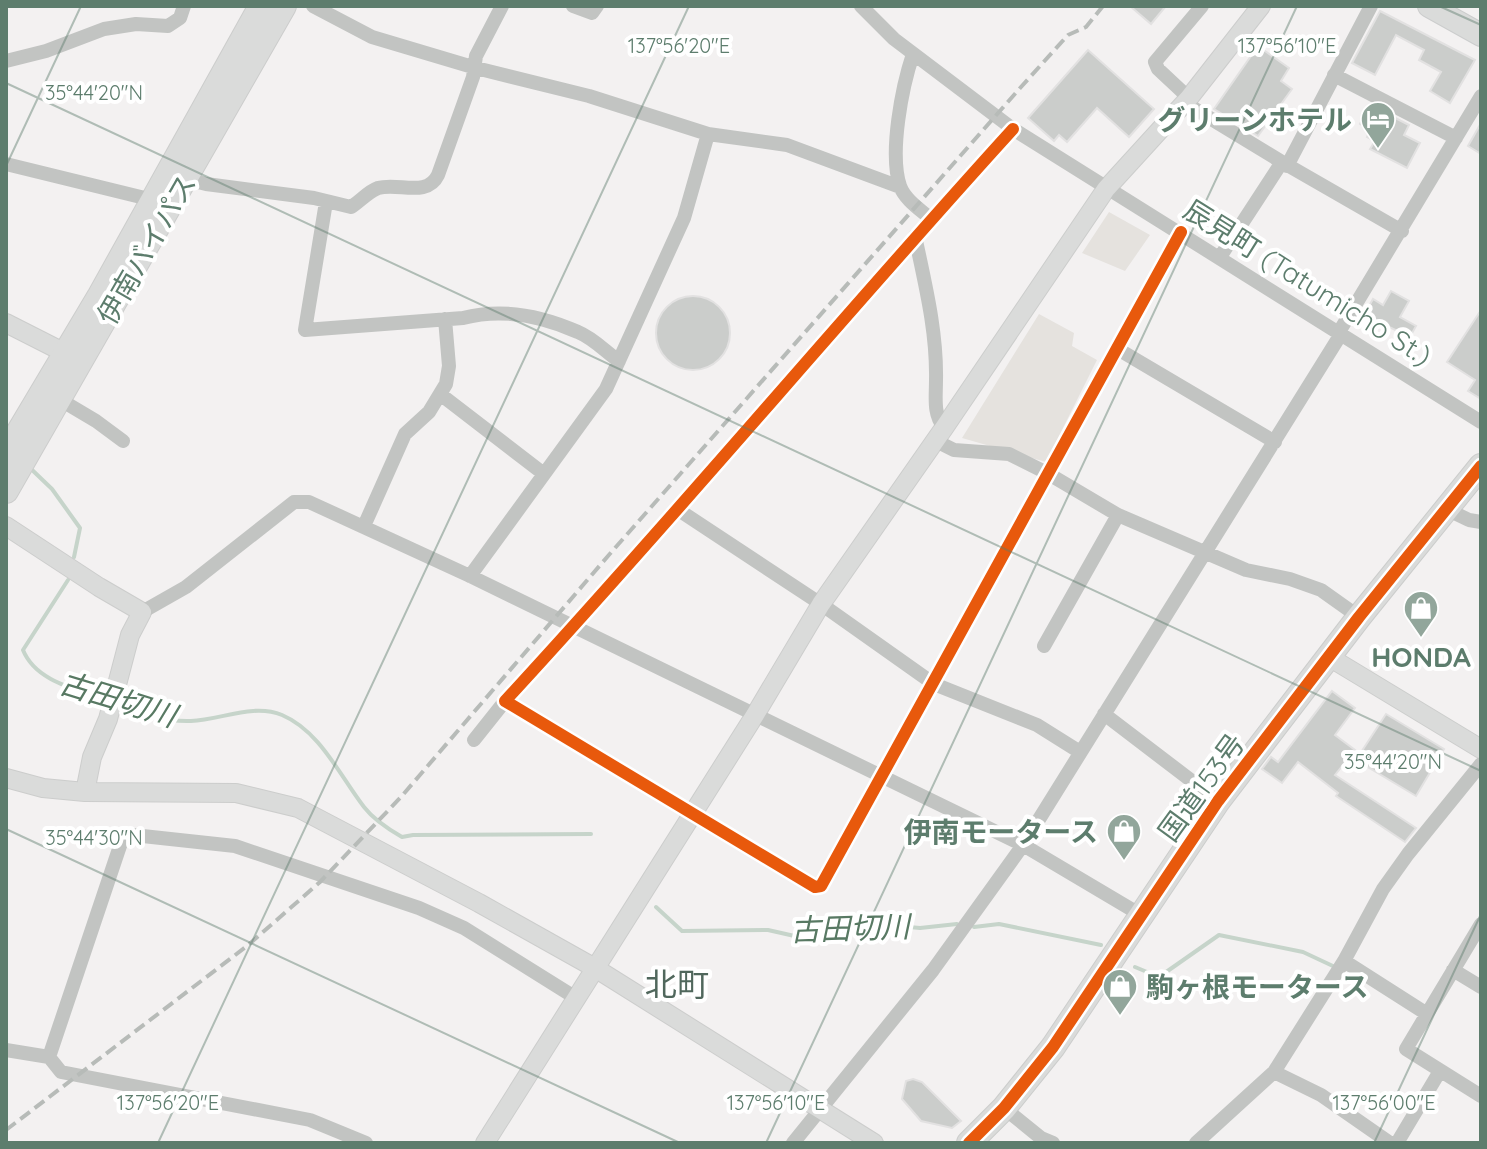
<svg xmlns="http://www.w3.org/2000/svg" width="1487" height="1149" font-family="Quicksand,'Noto Sans JP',sans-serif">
<rect width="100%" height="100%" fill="#f3f1f1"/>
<path fill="#e5e2de" d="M1109,212L1150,235L1125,271L1082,253Z
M1039,314L1074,333L1072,346L1097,360L1046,462L962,438Z"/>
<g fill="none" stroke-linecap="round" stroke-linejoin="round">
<path stroke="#c6d4ca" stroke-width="4" d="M29,467L52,489L80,528L74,557
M68,580L23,650C36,682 77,689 107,700
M119,705C142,714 165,722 191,721C221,720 253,703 282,715C320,731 340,776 364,807C374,820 388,829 402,837L413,835L591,834
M656,907L682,931L768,930L799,937L810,936L827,929L835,932L887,925L920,928L957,924
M974,927L999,924L1101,945
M1135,967L1159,977L1219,935L1303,952L1335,967"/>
</g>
<path fill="#cbcdcb" stroke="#e2e1e1" stroke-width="2" d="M1130,6H1166L1151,24Z
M1380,11L1475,60L1450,103L1430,91L1441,72L1419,60L1424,50L1396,35L1375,75L1352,63Z
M1258,46L1289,68L1281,81L1292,89L1258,136L1214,109Z
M1088,50L1154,109L1129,137L1097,108L1067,142L1059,135L1054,141L1028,118Z
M1370,105L1409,125L1404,135L1420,143L1407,168L1370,149L1375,141L1367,137L1370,130L1360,124Z
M1481,123V154L1468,146Z
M1391,291L1409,301L1400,317L1416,326L1410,337L1364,315L1373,299L1383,305Z
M656 333a37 37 0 1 1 74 0a37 37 0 1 1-74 0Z
M1481,310V399L1468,391L1475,380L1447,362Z
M1332,691L1355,708L1335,735L1355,750L1335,775L1416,828L1405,842L1336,796L1338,793L1298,762L1282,783L1262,769L1271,757L1278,762Z
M1386,714L1444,749L1416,796L1356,760Z
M913,1079L922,1082L961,1121L952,1128L921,1121L902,1099L906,1081Z"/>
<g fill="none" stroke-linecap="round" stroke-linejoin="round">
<g stroke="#cccdcc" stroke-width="20">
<path id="secondary" d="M6,323L75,358
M6,526L99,587L142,612L130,635L108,719L92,757L85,792
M1329,657L1481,749
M6,778L43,788L85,792L236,793L298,808L479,903L595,968L874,1143
M485,1143L755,715L821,604L944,428L1106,189L1189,98L1261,6"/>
</g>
<g stroke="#cccdcd" stroke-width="24">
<path id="primary" d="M1429,6L1481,35"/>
</g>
<g stroke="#cccdcc" stroke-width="26">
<path id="highway" d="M6,453L99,297L261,6
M6,491L284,6
M969,1143L1004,1108L1053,1047L1218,801L1359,617L1481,466"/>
</g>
<path stroke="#c2c4c2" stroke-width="14" d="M313,6L372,37L476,68L589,96L708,134L787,145L900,187
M573,6L592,13L597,6
M861,6L894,39L1013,129L1481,422
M913,54C902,87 889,153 900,186C905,200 921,210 931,219
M6,61L46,51L104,29L136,24L168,26L180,18L184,6
M1334,75L1456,138
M1189,98L1158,69L1155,62L1202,6
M1185,103L1282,162L1402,231
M1013,129C841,318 678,514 505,701L815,887L821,886L1181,232
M6,164L153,200
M1287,166L1371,6
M186,179L206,184L314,198L351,207C359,202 369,191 378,188C398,182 427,198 438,175L473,77L476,56L502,6
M326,202L305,330L463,318C501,308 542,316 578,332C593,338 606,352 619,361
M915,236C925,284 937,331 936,380C936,399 933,413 944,428
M1220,257L1282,162
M1339,332L1481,96
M1116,348L1275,442
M440,394L544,474
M59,399L96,421L123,441
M936,441L954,450L1009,454L1047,473L1118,515L1246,570L1290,579L1321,590L1359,617
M677,509L821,604L934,684L1037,725L1080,752
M1446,509L1469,520L1481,522
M364,526L405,434L429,412L446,384L449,366L445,319
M470,576L606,389L684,218L708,134
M142,612L186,587L294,502H309L470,576L1023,845L1141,915
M1044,646L1118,515
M1104,714L1218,801
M474,740L505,701
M1481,924L1406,1049L1481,1096
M1344,961L1427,1014
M1453,970L1481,987
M6,1050L49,1057L124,834L235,846L419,908L464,928L576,998
M49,1057L61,1072L310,1120L366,1143
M1274,1072L1321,1095L1390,1143
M1004,1108L1041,1138L1053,1143
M793,1143L933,970L1023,845L1341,334
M1196,1143L1274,1072L1344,961L1383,889L1408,854L1481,764
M1397,1143L1440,1071"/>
<use href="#secondary" stroke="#dadbda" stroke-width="18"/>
<use href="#primary" stroke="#dadbda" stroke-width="22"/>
<use href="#highway" stroke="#dadbda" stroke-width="24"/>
<path stroke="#b7bbb8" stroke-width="4" stroke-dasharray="12 6" stroke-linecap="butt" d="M6,1130L247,946L320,882L401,797L608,556L1021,87L1068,35L1086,27L1103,6"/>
<g stroke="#fff" stroke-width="17">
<path id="cycleway" d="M1013,129C841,318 678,514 505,701L815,887L821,886L1181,232
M969,1143L1004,1108L1053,1047L1218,801L1359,617L1481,466"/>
</g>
<use href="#cycleway" stroke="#e8590c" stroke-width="12"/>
</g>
<path fill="none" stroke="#5d7d6d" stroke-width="2" stroke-opacity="0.45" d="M1439,6L1481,25M6,83L1481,771M6,166L81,6M6,829L680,1143M158,1143L689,6M766,1143L1297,6M1374,1143L1481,914"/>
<defs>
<g id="hotel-pin" transform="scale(1.8)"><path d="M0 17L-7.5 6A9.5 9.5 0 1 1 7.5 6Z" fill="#92a69b" stroke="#fff"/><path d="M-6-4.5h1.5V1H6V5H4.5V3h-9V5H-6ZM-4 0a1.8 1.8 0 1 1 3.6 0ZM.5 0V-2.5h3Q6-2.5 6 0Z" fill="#fff"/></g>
<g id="shop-pin" transform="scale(1.8)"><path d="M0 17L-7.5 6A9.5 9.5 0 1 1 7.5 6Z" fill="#92a69b" stroke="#fff"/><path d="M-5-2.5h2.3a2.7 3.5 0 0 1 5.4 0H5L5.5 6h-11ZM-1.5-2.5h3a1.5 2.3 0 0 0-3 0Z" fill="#fff"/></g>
</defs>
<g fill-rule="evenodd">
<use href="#hotel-pin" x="1378" y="119"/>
<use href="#shop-pin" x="1421" y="608"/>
<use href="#shop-pin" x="1124" y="831"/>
<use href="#shop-pin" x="1120" y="986"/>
</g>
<g text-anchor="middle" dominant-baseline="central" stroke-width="8" stroke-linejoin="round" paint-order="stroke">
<g font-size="28" font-weight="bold" fill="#5d7d6d" stroke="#fff" text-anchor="end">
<text x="1352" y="119">グリーンホテル</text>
<text x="1421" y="656" text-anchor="middle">HONDA</text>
<text x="1098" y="831">伊南モータース</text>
<text x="1146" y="986" text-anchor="start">駒ヶ根モータース</text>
</g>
<g font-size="28" fill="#5d7d6d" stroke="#fff">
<text transform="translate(146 249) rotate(-60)">伊南バイパス</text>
<text transform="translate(1308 282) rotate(32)">辰見町 (Tatumicho St.)</text>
<text transform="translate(1201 787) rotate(-54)">国道153号</text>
</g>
<g font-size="30" font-style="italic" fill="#587963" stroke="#fff">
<text transform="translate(118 699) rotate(17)">古田切川</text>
<text transform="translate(850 928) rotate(-2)">古田切川</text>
</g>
<g font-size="32" fill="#50675c" stroke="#fff">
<text x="677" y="984">北町</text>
</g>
</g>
<g font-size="20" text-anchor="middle" fill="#5d7d6d" stroke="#fff" stroke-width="8" stroke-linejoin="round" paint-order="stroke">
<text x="679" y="53">137°56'20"E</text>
<text x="1287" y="53">137°56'10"E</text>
<text x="94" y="100">35°44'20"N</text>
<text x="1393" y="769">35°44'20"N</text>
<text x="94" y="845">35°44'30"N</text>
<text x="168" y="1110">137°56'20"E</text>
<text x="776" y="1110">137°56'10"E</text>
<text x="1384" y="1110">137°56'00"E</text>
</g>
<rect width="1487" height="1149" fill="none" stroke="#5d7d6d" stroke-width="16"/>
</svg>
